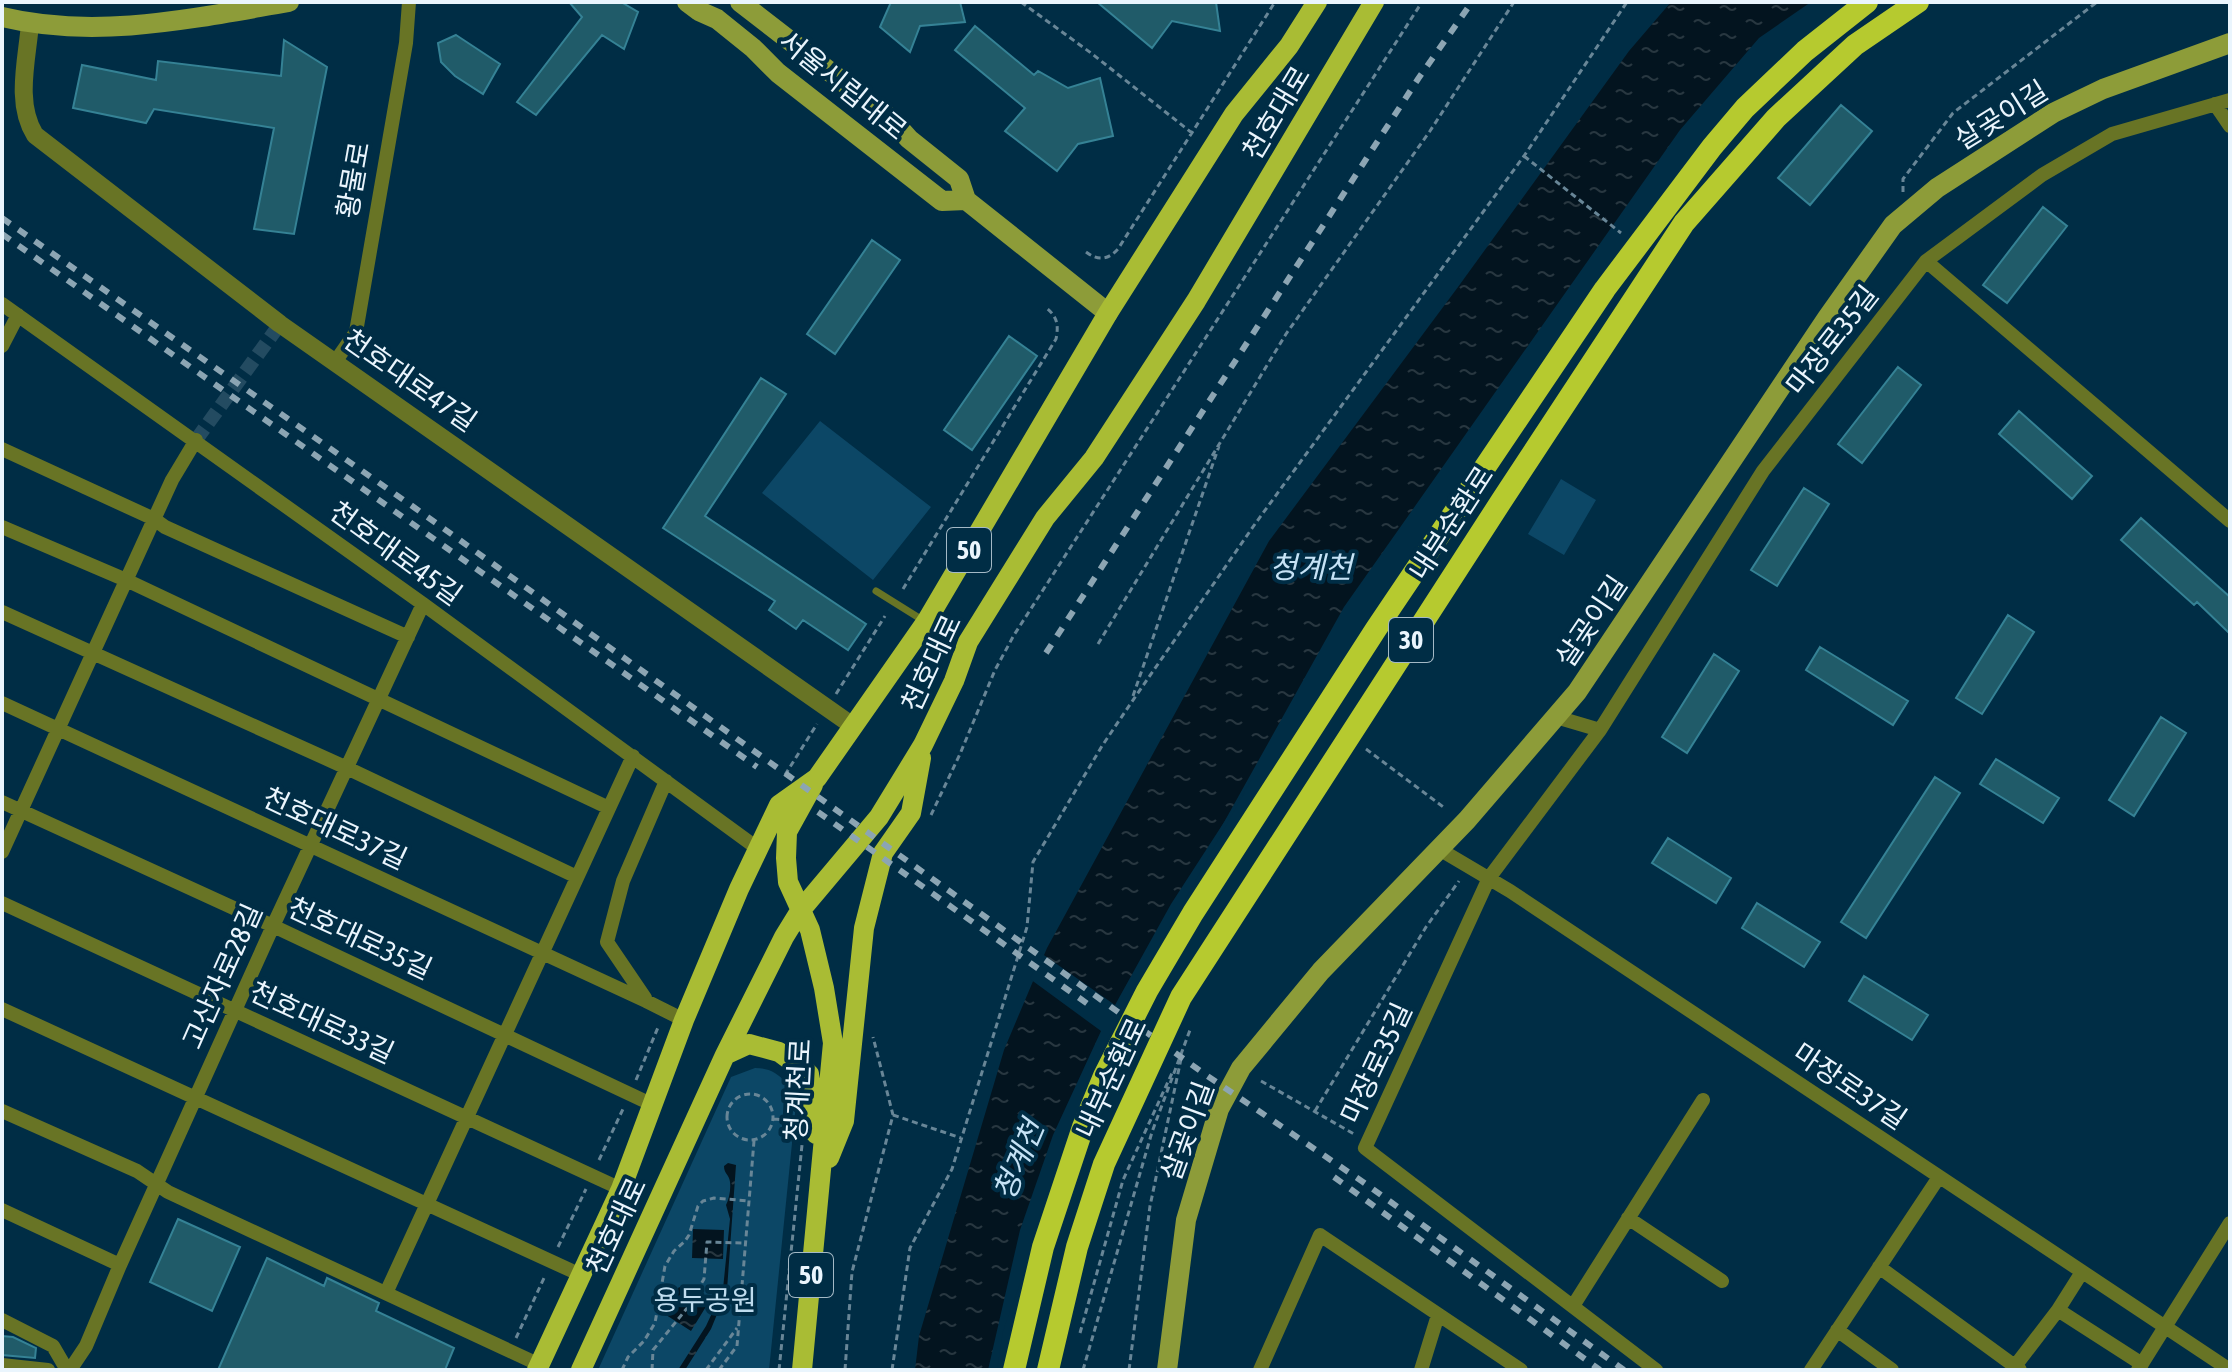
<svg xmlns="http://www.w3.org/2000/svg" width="2232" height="1372" font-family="'Asap Condensed','Noto Sans KR',sans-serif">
<defs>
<pattern id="water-ripples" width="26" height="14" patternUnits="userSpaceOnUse" patternTransform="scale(2)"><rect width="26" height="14" fill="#03141f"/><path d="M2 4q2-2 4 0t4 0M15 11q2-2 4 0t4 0" fill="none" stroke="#283740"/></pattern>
</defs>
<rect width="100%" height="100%" fill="#002d45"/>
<path fill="#0c4766" d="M820,421L931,507L873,580L762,493Z
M1561,479L1596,500L1564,555L1528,534Z
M755,1068C779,1068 789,1084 796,1104L769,1370H598L731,1077Z"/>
<path fill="url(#water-ripples)" d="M1671,2H1811L1759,38L1680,130L1344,607L1106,1034L999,1330L993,1370H915L919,1336L1004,1050L1047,948L1269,541L1458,287L1629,51Z
M728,1163L736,1165L727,1290L711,1329L685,1370H678L706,1326L723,1289L730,1219L726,1205C729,1199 731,1190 730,1182C729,1174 724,1174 724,1166Z
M693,1229L724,1230L723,1259L692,1258Z
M679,1287L707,1305L691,1331L663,1313Z"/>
<path fill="#002d45" d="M1252,779L1109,1036L1003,1331L997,1370H988L1020,1230L1053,1135L1101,1031L1030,979L1041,953L1115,1005L1171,904Z"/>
<path fill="#205b69" stroke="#358295" stroke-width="2" d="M569,2H621L638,12L624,49L602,35L536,115L517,102L582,17Z
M891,2H960L965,22L920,26L910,52L880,27Z
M1097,2H1216L1220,31L1172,21L1152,48Z
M975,26L1034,75L1038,71L1068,88L1100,78L1113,136L1078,144L1057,171L1005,131L1025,108L955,50Z
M456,35L500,64L483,94L455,76L441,62L438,43Z
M284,40L327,67L294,234L254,229L274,128L154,109L146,123L73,108L82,65L156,80L158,61L281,76Z
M1841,105L1872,131L1810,205L1778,178Z
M2043,207L2067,226L2007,303L1983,285Z
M872,240L900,260L835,354L807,334Z
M1009,336L1037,356L972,450L944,430Z
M1898,367L1921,385L1862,463L1838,444Z
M761,378L786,394L705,516L866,624L848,650L803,620L796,629L769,610L775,601L663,528Z
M2019,411L2092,476L2072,499L1999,434Z
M1804,488L1829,504L1777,586L1751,570Z
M2141,518L2230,597V634L2197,602L2194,605L2121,540Z
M2008,615L2034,632L1982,714L1956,698Z
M1820,647L1908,701L1893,725L1806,670Z
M1714,654L1739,671L1687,753L1662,737Z
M2161,717L2186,733L2134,816L2109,800Z
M1996,759L2059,798L2043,823L1980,784Z
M1935,777L1960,793L1866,938L1841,922Z
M1668,838L1731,878L1716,903L1652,863Z
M1757,903L1820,942L1804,967L1742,928Z
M1864,976L1928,1015L1912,1040L1849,1001Z
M178,1219L240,1247L212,1311L150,1282Z
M267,1258L324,1286L327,1278L379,1303L376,1311L454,1348L445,1370H218Z
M2,1336L13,1337L36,1348L35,1358L2,1355Z"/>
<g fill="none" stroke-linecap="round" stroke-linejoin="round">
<path stroke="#234b61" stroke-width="14" stroke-dasharray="14 7" stroke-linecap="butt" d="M196,440L280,324"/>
<path stroke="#688697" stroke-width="3" stroke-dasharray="6 4" stroke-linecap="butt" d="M1021,2L1091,53L1192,133
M1524,156L1621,233
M1903,192V179L1953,113L2097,2
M1086,252C1098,261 1108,260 1118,249L1275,2
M903,589L1056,339C1059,324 1057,316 1045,307
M1098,644L1286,334L1430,131L1514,2
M836,694L885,616
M1133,696L1219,446
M1366,749L1446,809
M785,775L817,724
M931,815L960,754L995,670L1014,635L1422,2
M636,1080L659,1025
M1261,1081L1354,1134
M727 1117a23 23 0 1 1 46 0a23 23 0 1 1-46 0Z
M1315,1111L1426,927L1459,881
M893,1115L961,1138
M774,1119L794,1121
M599,1160L623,1109
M558,1247L586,1189
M662,1288L688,1307L704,1279L707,1242L745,1243
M1080,1333L1123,1180L1172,1073
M516,1338L545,1276
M622,1370L628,1357L644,1341L655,1323L665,1266L674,1251L685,1241L689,1235L698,1206L703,1201L714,1198L749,1201
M652,1370L653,1350L688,1307
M706,1370L737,1328
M719,1370L737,1346L754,1141
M779,1370L802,1145
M845,1370L852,1272L893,1115L873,1037
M892,1370L910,1248L952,1169L1027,927L1033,862L1102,746L1131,703L1255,524L1524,156L1627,2
M1083,1370L1152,1132L1190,1030
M1129,1370L1150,1206L1181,1059"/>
<path stroke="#687425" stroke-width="7" d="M876,591L924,621"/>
<path stroke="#687425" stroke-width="14" d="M2215,104L2230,126
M1926,261L2230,521
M2,304L423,604L757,848
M2,346L18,315
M335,362L356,332L406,43L409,2
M2,449L154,519L165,527L408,637
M2,527L126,580L609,808
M2,612L347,768L577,877
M2,703L646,1001L684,1020
M1556,717L1600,730
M2,802L273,926L651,1104
M1439,849L1510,891L2230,1370
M2,852L172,480L196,440
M2,903L621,1189
M645,998L607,942L623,881L666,781
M2,1009L581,1275
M2,1111L137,1171L168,1192L540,1365
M2,1210L120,1265
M1628,1218L1722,1281
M1879,1267L2020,1370
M386,1293L633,756
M1573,1306L1703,1100
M2058,1310L2142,1364
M2,1320L53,1346L67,1370
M1837,1330L1892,1370
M2,1365L48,1370
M70,1370L86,1346L120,1265L273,926L423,604
M1260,1370L1320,1235L1521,1370
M1421,1370L1438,1315
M1656,1370L1365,1148L1489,878L1600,730L1763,471L1926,261L2042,175L2112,134L2230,100
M1811,1370L1939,1177
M2012,1370L2058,1310L2082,1272
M2138,1370L2230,1223"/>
<path stroke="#687425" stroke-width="18" d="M30,24C27,60 15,103 35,135L280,324L853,726"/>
<path stroke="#8d9c39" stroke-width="20" d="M687,2L699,11L717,19L753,48L778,73L942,201L966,200
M740,2L891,119L909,139L959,179L966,200L1108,313
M2,17C97,40 195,18 289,2
M1167,1370L1186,1220L1219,1109L1241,1068L1321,971L1467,820L1577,692L1827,318L1893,225L1937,188L2053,113L2103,89L2230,43"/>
<path stroke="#a9bc34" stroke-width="20" d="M725,1055L749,1044L779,1052L809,1074L816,1134
M829,1158L844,1121L864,928L883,853L911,813L921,758
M537,1370L621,1189L684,1020L739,889L779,805L817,778L926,622L1108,313L1234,114L1289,46L1317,2
M581,1370L725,1055L784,937L800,911L879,817L923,745L954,681L968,642L1045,518L1094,458L1196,301L1374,2
M802,1370L833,1043L824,988L810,930L788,882L786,858L787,832L813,785"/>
<path stroke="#8ca5b3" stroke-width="6" stroke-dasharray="10 10" stroke-linecap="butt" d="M2,218L415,508L1206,1075L1363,1182L1624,1370
M2,234L757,767
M1046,653L1418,79L1472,2
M818,812L1092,1007
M1334,1177L1600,1370"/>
<path stroke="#b6ca2f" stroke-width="22" d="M1014,1370L1043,1247L1083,1127L1104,1076L1147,991L1193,913L1376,629L1605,289L1712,147L1745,108L1805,51L1867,2
M1048,1370L1077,1247L1104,1164L1181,997L1502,500L1684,223L1776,118L1855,45L1918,2"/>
</g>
<g text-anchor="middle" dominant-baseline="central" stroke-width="8" stroke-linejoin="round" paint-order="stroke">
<g fill="#002d45" stroke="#a4b9c6" stroke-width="2">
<rect x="947" y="528" width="44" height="44" rx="6"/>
<rect x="1389" y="618" width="44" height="44" rx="6"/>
<rect x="789" y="1253" width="44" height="44" rx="6"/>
</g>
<g font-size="26" font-weight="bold" fill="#eaf5fd">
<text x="969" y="550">50</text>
<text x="1411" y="640">30</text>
<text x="811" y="1275">50</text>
</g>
<g font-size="28" fill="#eaf5fd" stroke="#002d45">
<text transform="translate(843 85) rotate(39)">서울시립대로</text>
<text transform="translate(1276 113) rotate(-59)">천호대로</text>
<text transform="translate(2001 115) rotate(-32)">살곶이길</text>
<text transform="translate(353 180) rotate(-80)">황물로</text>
<text transform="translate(1832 340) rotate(-52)">마장로35길</text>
<text transform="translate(410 380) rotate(35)">천호대로47길</text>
<text transform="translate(1451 523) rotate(-57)">내부순환로</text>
<text transform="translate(396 553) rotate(36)">천호대로45길</text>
<text transform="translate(1591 621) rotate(-56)">살곶이길</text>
<text transform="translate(931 663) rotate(-65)">천호대로</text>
<text transform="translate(335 828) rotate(25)">천호대로37길</text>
<text transform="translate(360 938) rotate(25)">천호대로35길</text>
<text transform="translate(222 976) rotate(-66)">고산자로28길</text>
<text transform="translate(322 1022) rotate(25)">천호대로33길</text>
<text transform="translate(1376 1063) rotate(-65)">마장로35길</text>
<text transform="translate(1111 1078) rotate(-65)">내부순환로</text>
<text transform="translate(1850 1086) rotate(34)">마장로37길</text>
<text transform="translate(798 1090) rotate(-87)">청계천로</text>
<text transform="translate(1187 1131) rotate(-70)">살곶이길</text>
<text transform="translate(616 1226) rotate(-65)">천호대로</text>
</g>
<g font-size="28" fill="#bfdcee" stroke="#002d45">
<text x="705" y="1300">용두공원</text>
</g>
<g font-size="30" font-style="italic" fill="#c6e3f6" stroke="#002d45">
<text x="1311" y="567">청계천</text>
<text transform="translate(1018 1160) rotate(-67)">청계천</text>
</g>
</g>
<rect width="2232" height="1372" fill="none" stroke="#eaf5fd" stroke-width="8"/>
</svg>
